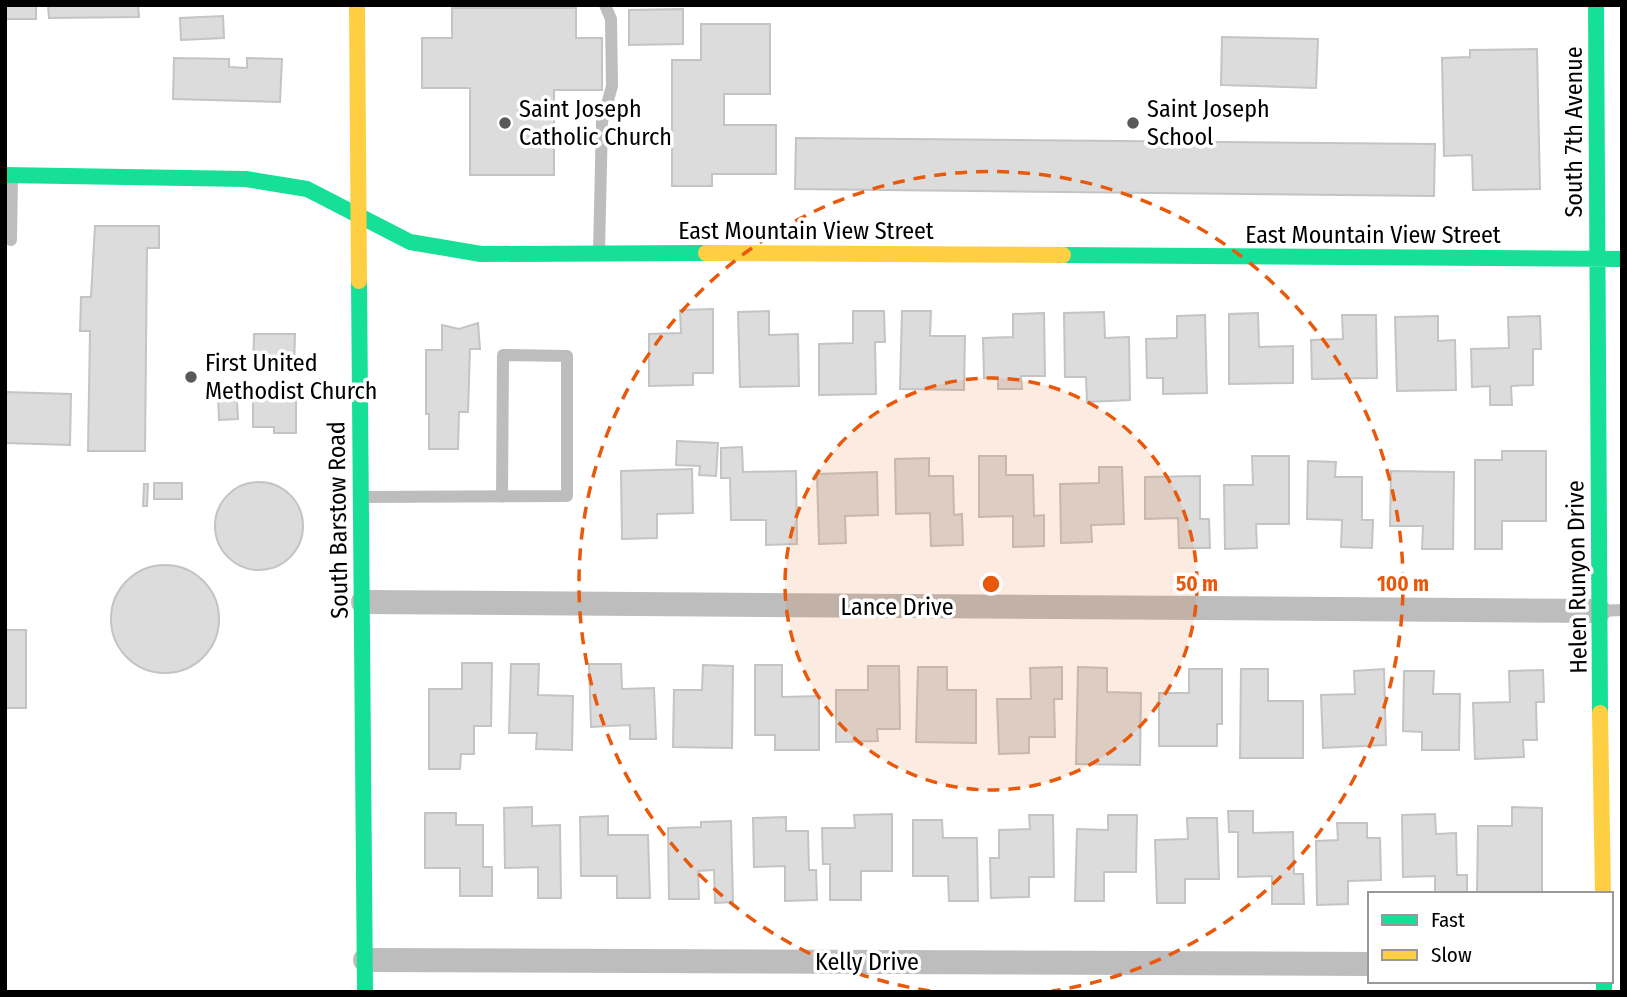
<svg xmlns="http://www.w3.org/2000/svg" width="1627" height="997" font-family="'Fira Sans Condensed',sans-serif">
<rect width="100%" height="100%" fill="#fff"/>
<path fill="#dcdcdc" stroke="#c4c4c4" stroke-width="2" d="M5,5H36V19H5Z
M48,5H138L139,17L49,18Z
M452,8H576V38H602V90H554V175H470V88H422V38H452Z
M683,9V44L629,45V10Z
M223,16L224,38L181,40L180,18Z
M701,24H770V94H724V125H776V174H712V186H672V60H701Z
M1222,37L1318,39L1316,88L1221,85Z
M1537,49L1540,189L1473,190L1472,155L1444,156L1442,58L1470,57V50Z
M174,58L229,59V67L247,68V58L282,59L280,102L173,99Z
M796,138L1435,144L1434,196L795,189Z
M95,226H159V248H147L145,451H88L90,331H80L81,297H91Z
M713,309V373H693V385L649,386V334L681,333L680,310Z
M769,311V335L798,334L799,386L740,387L738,312Z
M853,311H884L885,342H875L876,394L819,395V344L853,343Z
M902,311H931L930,336H965L964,390L900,389Z
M1104,312L1105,338L1129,337L1130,400L1087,402L1086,377H1065L1064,313Z
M1044,313L1045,376H1021L1022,389H998V377L984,378L983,338L1013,337V314Z
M1258,313L1259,347L1293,346V383L1229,384V314Z
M1205,315L1207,393L1163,394V378H1147L1146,339L1177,338V316Z
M1342,315H1376L1377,378L1312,379L1311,340L1343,339Z
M1438,316V341L1455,340L1456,390L1397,391L1395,317Z
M1540,316L1541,349H1533V385L1511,386L1512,405H1490V386L1472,387L1471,349L1509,348L1508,317Z
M478,323L480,349H470L468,412H459L458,449H429V414H426V350H442V325L459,329Z
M254,334H295L294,371H274V367H253Z
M241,390V400H237L238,419L219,420L218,394H231V391Z
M5,392L71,394L70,445L5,443Z
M253,393H296V433H274V427H253Z
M677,441L718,443L716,476L699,475L700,466L676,465Z
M742,447L743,472L796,471L797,544L766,545V520H731L730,478H721V448Z
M1502,451H1546V521H1502V549H1475V460H1502Z
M979,456H1006V475H1033L1034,516L1044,515V546L1013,547V516L979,517Z
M1252,456H1289V524H1256L1257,548L1225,549L1224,485H1253Z
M929,458V476H953L954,515L962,514L963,545L931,546L930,513L896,514L895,459Z
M1308,461L1336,462L1335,477H1362V520H1373L1372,548L1341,547L1342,520L1307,519Z
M1099,467H1122L1124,524L1091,525L1092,542L1061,543L1060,484L1099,483Z
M692,469L693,513L657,514V538L622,539L621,471Z
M1391,471L1454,472L1453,549H1422L1423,526H1390Z
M877,472L878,515L845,516L846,543L819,544L817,474Z
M1200,476V519H1209L1210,548H1179L1178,518L1145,519V477Z
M215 526a44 44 0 1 1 88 0a44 44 0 1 1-88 0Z
M154,483H182V499H154Z
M144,484H148L147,506H143Z
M111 619a54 54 0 1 1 108 0a54 54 0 1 1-108 0Z
M5,630H26V708H5Z
M462,663H492L491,726H474V754H461L460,769H429V689H462Z
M511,664H539L538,695L573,696L572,750L536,749L537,733H509Z
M589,664H621L622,689L654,688L656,739H630V725L591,727Z
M703,665L733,666L732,748L673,747L674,690H702Z
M755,665H782V697L819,696V750H775V735H755Z
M868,666H899L900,729H877L878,741L836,742V690H868Z
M918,667H947V690H976V743L916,742Z
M1062,667V699H1054L1055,737H1029V753L999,754L997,699H1031L1030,668Z
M1078,667L1107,668V692L1141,693L1140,765L1076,764Z
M1189,669H1222V724H1217V746H1159V693H1189Z
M1241,669H1268V701H1303V758H1240Z
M1384,669L1386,745L1323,748L1321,695L1355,694L1354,671Z
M1543,670L1544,702H1536L1537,740H1523L1524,757L1475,759L1473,703L1510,702L1509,671Z
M1404,671H1434L1433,694H1460L1459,750H1422V732L1403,731Z
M532,807V826L560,825L561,898H538V867L505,868L504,808Z
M1512,807L1542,808V894H1477L1478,826H1512Z
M1228,811H1253V833L1293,832L1294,874H1303L1304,904H1272V876L1238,877V832H1229Z
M425,813H456V825H483V867H492V896H460V868H425Z
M892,814V871H861V900H830V864H823L822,828H855L854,815Z
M1435,814L1436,834L1456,833L1457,875H1467V894H1435V876L1403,877L1402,815Z
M1029,815H1053L1054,877H1029V897L991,898L990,858H999V830L1030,829Z
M1108,815H1137L1136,872H1104V901H1075L1077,829L1108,830Z
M608,816V835H648L650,898H617V876H581L580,817Z
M786,817V831H808L809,870H816L817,900L785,901V866L754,867L753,818Z
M1187,818H1217L1219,879H1185V903H1157L1155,840L1188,839Z
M913,820H942L943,838H977L978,901H949L948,876H913Z
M731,821L733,902L715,903L714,870L698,871L699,899H669L668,828L701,827V822Z
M1337,823H1367V838H1380L1381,880L1348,881V904L1317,905L1316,841L1338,840Z"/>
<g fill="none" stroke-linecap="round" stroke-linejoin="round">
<path stroke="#bdbdbd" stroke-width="12" d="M11,240L12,176
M599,251L602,122L612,86L611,19L605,5
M363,497L567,496V356L503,355L502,497
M1600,611L1622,610"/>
<path stroke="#bdbdbd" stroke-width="24" d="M363,602L1599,611
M365,960L1370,964"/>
<path stroke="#16e098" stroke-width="16" d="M1596,5L1600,713
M5,175L246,179L307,189L410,242L481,254L706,253
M1063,255L1622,259
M359,281L365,992
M1604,981V992"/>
<path stroke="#ffcf43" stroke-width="16" d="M357,5L359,281
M706,253L1063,255
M1600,713L1603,894"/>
</g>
<circle cx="991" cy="584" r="206" fill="#e8590c" fill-opacity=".12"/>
<g fill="none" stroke="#e8590c" stroke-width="3.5" stroke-dasharray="12 9">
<circle cx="991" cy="584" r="206"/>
<path d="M930 991A412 412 0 1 1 1052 991"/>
</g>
<g fill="#595959" stroke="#fff" stroke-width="2.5">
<circle cx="505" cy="123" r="7"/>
<circle cx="1133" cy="123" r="7"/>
<circle cx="191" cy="377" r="7"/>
</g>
<g text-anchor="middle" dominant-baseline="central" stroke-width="7" stroke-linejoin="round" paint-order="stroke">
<g font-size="24" fill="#000" stroke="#fff" text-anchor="start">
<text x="519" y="109">Saint Joseph<tspan x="519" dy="28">Catholic Church</tspan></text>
<text x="1147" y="109">Saint Joseph<tspan x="1147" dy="28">School</tspan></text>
<text x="205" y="363">First United<tspan x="205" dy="28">Methodist Church</tspan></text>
</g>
<g font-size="24" fill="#000" stroke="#fff">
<text transform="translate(1574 132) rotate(-90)">South 7th Avenue</text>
<text x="806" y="231">East Mountain View Street</text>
<text x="1373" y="235">East Mountain View Street</text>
<text transform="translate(338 520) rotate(-91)">South Barstow Road</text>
<text transform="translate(1577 577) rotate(-91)">Helen Runyon Drive</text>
<text x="897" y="607">Lance Drive</text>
<text x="867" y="962">Kelly Drive</text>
</g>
</g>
<circle cx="991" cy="584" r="10" fill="#e8590c" stroke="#fff" stroke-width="3.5"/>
<g font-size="21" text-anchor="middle" font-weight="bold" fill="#e8590c" stroke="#fff" stroke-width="7" stroke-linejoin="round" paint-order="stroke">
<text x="1197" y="591">50 m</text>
<text x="1403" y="591">100 m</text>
</g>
<rect width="1627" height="997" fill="none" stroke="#000000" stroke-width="14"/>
<rect x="1368" y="892" width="245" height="91" fill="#ffffff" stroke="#999999" stroke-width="2"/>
<rect x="1382" y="915" width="35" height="10" fill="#16e098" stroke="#999999" stroke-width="2"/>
<text x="1431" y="927" font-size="21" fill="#000000">Fast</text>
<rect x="1382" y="950" width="35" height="10" fill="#ffcf43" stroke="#999999" stroke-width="2"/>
<text x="1431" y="962" font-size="21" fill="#000000">Slow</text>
</svg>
